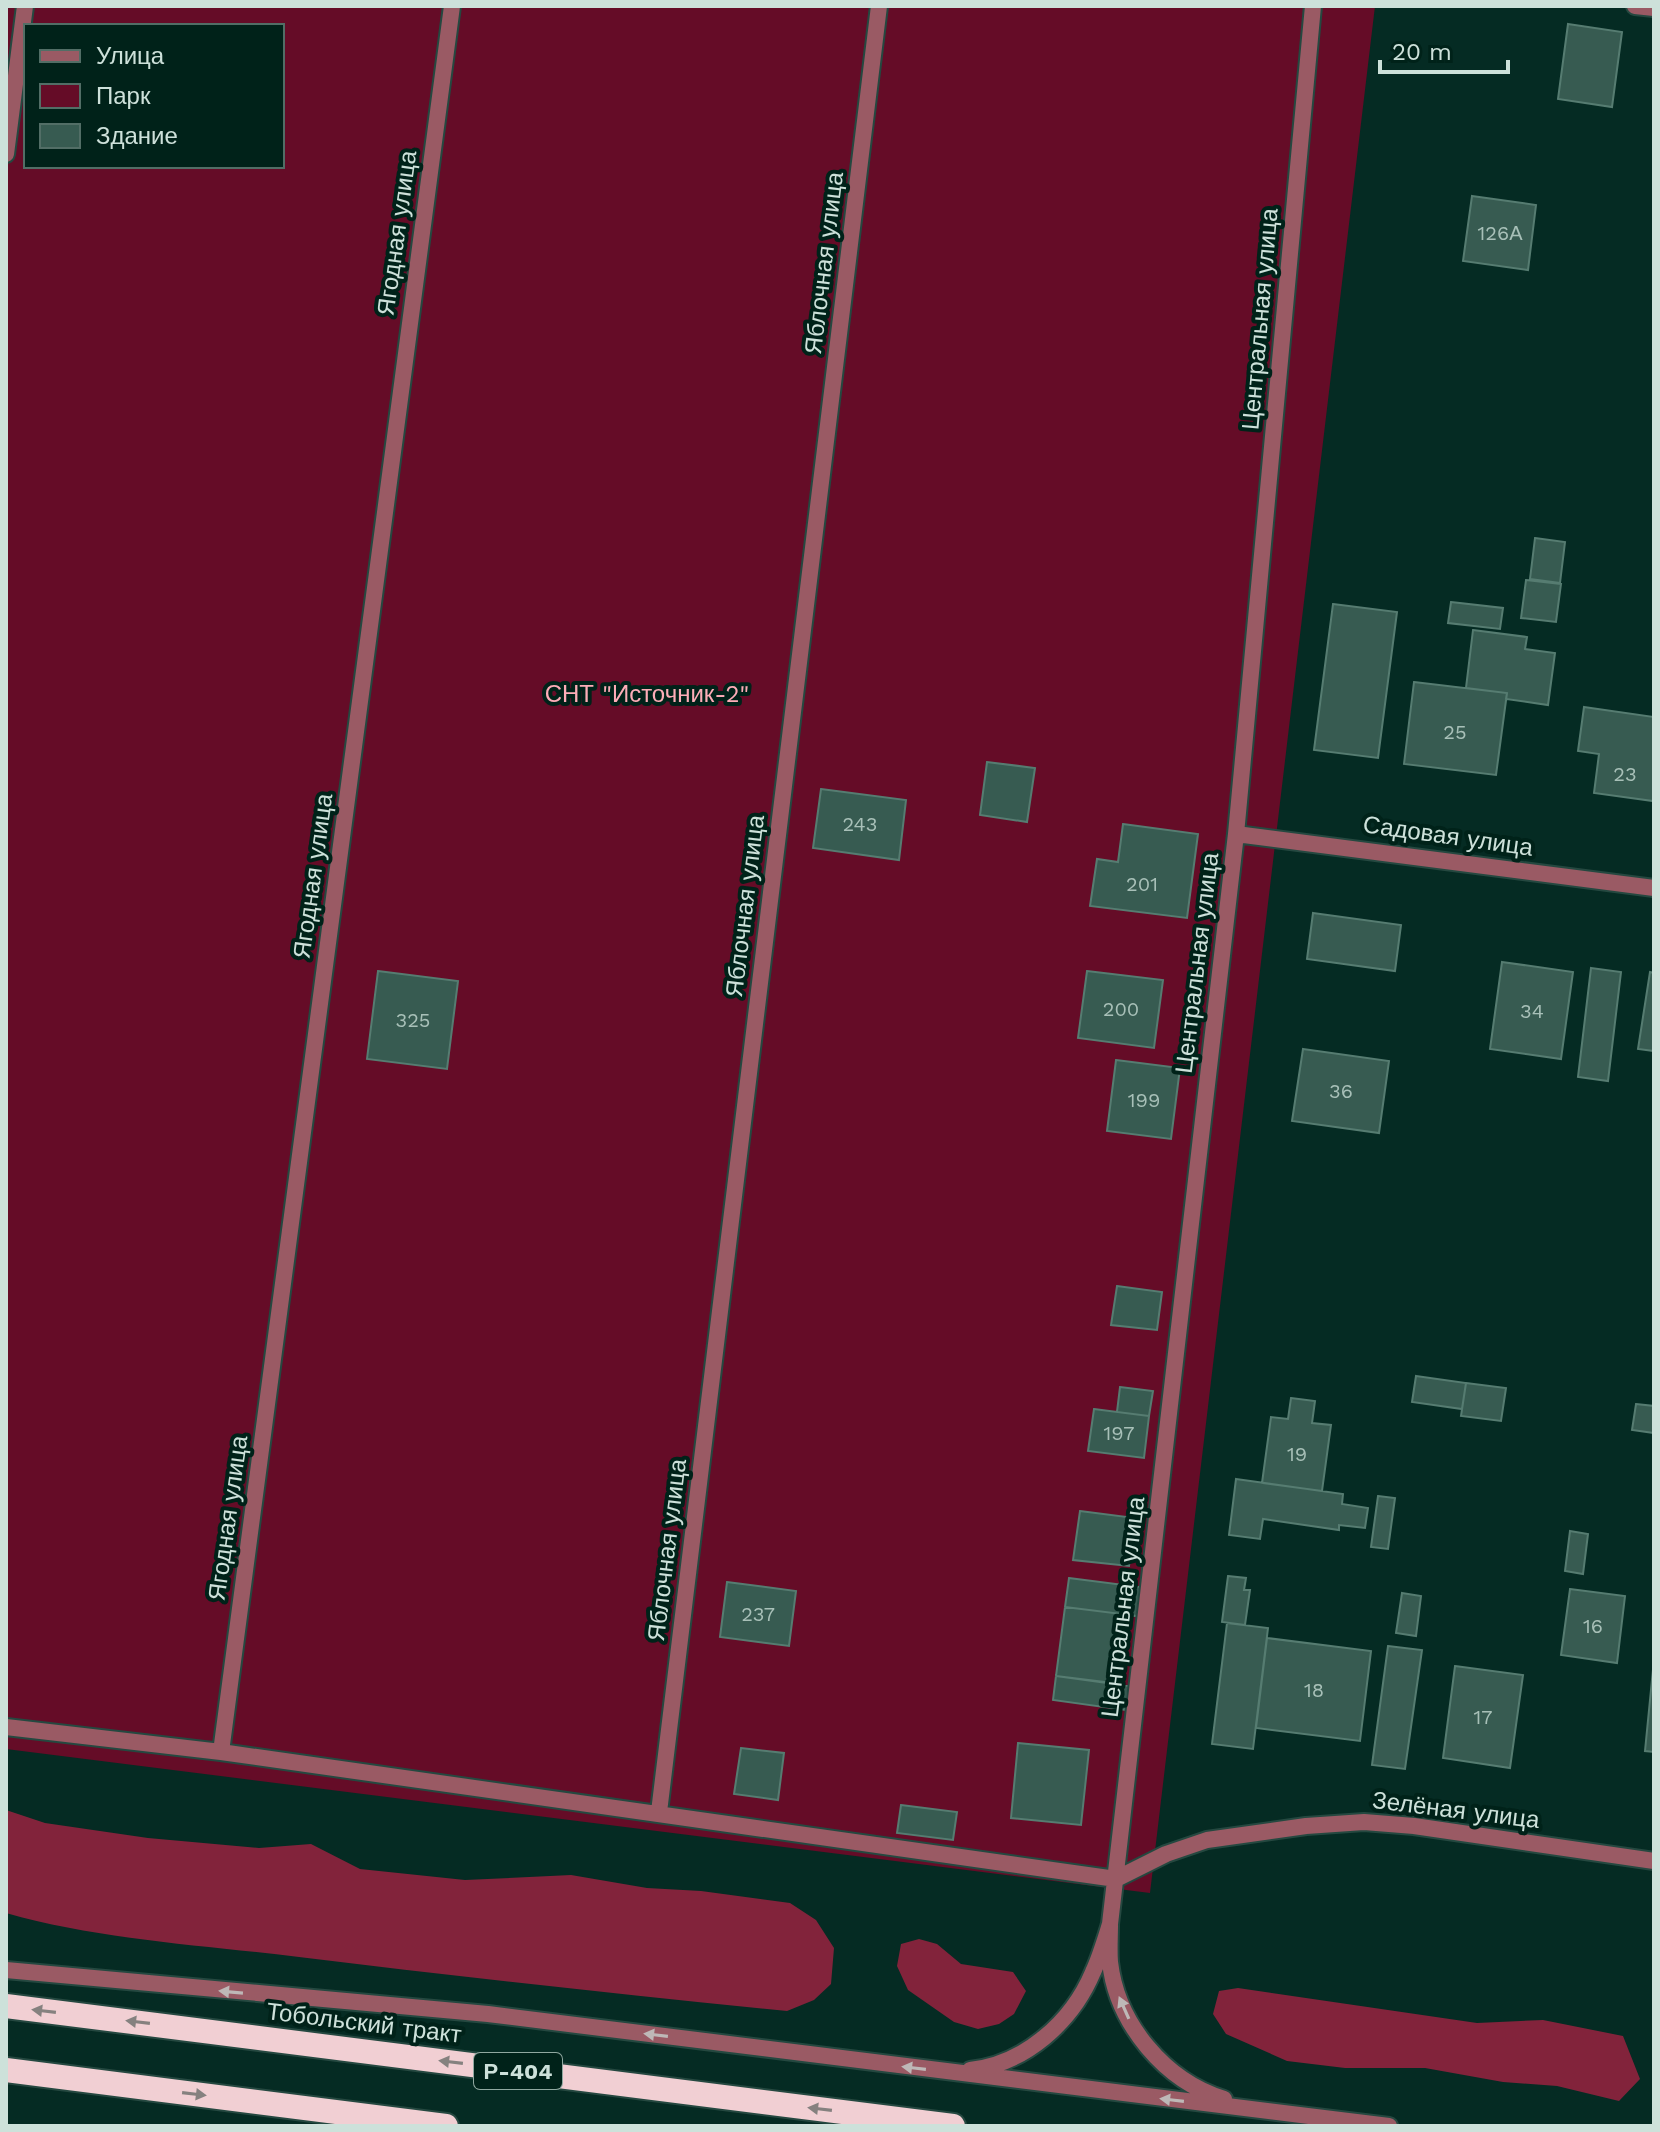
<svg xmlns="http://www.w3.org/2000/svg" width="1660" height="2132" font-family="'Work Sans',sans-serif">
<rect width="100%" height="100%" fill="#052b23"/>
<path fill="#650c27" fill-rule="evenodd" d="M6,6H1375L1150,1893L6,1749ZM26,26H282V166H26Z"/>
<path fill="#82233b" d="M6,1810L45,1823L148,1838L259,1848L311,1844L360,1869L465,1880L571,1875L647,1888L701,1891L790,1903L816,1920L834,1948L831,1984L814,2000L787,2011C624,1995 462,1977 299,1957C202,1945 101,1940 6,1913Z
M919,1939L937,1944L961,1964L1013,1972L1026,1991L1014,2014L999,2024L978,2029L954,2022L908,1990L897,1966L901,1944Z
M1238,1988L1477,2023L1543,2020L1623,2036L1640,2079L1619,2101L1557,2086L1503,2082L1425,2068H1345L1287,2061L1226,2034L1213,2014L1219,1991Z"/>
<path fill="#375b51" stroke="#567c71" stroke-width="2" d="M1568,24L1622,32L1612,107L1558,99Z
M1472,196L1536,205L1528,270L1463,261Z
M1535,538L1565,542L1560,583L1530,579Z
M1526,580L1561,584L1556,622L1521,618Z
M1451,602L1503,608L1500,629L1448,623Z
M1333,604L1397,612L1378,758L1314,750Z
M1473,630L1527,637L1525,649L1555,653L1548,705L1506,699L1507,693L1466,688Z
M1414,682L1507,693L1496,775L1404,764Z
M1584,707L1654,717L1653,801L1594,793L1599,754L1578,751Z
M987,762L1035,768L1027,822L980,815Z
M821,789L906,800L899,860L813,848Z
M1123,824L1198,834L1187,918L1090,906L1097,859L1118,862Z
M1313,913L1401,925L1395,971L1307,959Z
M1502,962L1573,972L1561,1059L1490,1049Z
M1591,968L1621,972L1608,1081L1578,1077Z
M378,971L458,981L447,1069L367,1059Z
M1087,971L1163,980L1154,1048L1078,1038Z
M1650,972L1654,973V1051L1638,1049Z
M1303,1049L1389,1061L1379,1133L1292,1121Z
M1116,1060L1180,1068L1171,1139L1107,1131Z
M1117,1286L1162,1292L1157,1330L1111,1325Z
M1416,1376L1466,1383L1462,1409L1412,1402Z
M1466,1383L1506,1388L1501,1421L1461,1416Z
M1120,1387L1153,1391L1149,1416L1117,1412Z
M1291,1398L1315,1401L1312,1423L1331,1425L1322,1491L1262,1483L1271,1417L1288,1419Z
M1636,1404L1654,1406V1433L1632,1430Z
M1094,1409L1149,1416L1144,1458L1088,1451Z
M1236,1479L1343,1494L1342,1504L1368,1508L1365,1528L1339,1525V1530L1263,1519L1260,1539L1229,1535Z
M1378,1496L1395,1498L1388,1549L1371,1547Z
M1080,1511L1135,1518L1129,1566L1073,1560Z
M1570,1531L1588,1534L1583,1574L1565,1571Z
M1228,1576L1246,1578L1244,1590H1250L1245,1625L1222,1622Z
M1069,1578L1140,1587L1137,1616L1065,1607Z
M727,1582L796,1591L789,1646L720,1637Z
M1570,1589L1625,1596L1617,1663L1561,1655Z
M1402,1593L1421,1596L1416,1636L1396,1633Z
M1065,1607L1130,1615L1121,1684L1056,1676Z
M1227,1623L1268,1628L1253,1749L1212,1744Z
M1267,1638L1371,1651L1360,1741L1256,1728Z
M1388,1646L1422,1650L1405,1769L1372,1765Z
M1654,1659V1752L1645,1751Z
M1455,1666L1523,1675L1510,1768L1443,1758Z
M1056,1676L1129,1686L1125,1710L1053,1700Z
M1018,1743L1089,1750L1081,1825L1011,1818Z
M741,1748L784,1753L778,1800L734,1794Z
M901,1805L957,1812L953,1840L897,1833Z"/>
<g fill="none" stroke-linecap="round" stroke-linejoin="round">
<g stroke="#254840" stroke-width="20">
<path id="street" d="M1635,6L1654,8
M6,154L25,6
M1236,834L1654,888
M6,1727L221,1752L1116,1879L1166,1854L1207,1840L1306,1826L1364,1822L1414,1826L1654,1861
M221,1752L452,6
M659,1812L879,6
M1110,1924L1236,834L1313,6
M6,1970L488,2014L1389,2126
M970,2070C1025,2064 1072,2022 1093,1972C1100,1957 1105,1940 1110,1924C1110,1937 1109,1950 1110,1962C1117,2024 1165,2081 1224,2099"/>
</g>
<g stroke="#254840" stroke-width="28">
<path id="highway" d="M6,2006L953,2126
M6,2070L446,2126"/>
</g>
<use href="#street" stroke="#9a5a64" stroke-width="16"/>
<use href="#highway" stroke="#f1cfd3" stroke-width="24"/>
</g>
<defs><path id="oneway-solid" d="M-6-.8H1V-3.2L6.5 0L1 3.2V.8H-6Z" transform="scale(2)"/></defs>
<g fill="#beb8b7">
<use href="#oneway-solid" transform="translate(231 1992) rotate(-175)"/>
<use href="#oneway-solid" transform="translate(1124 2008) rotate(-114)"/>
<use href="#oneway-solid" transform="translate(656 2035) rotate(-173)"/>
<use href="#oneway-solid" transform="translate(914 2068) rotate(-173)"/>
<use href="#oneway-solid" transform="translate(1172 2100) rotate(-173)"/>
</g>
<g fill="#85817f">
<use href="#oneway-solid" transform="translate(44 2011) rotate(-173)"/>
<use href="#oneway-solid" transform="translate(138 2022) rotate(-173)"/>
<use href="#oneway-solid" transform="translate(451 2062) rotate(-173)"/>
<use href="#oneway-solid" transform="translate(194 2094) rotate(7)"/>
<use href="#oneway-solid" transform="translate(820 2109) rotate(-173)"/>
</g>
<g text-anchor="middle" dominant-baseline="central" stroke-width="8" stroke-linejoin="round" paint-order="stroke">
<g font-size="20" fill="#a8c0b8">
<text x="1500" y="233">126А</text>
<text x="1455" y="732">25</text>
<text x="1625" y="774">23</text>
<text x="860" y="824">243</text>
<text x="1142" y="884">201</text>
<text x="1121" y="1009">200</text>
<text x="1532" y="1011">34</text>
<text x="413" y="1020">325</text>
<text x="1341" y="1091">36</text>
<text x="1144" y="1100">199</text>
<text x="1119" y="1433">197</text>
<text x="1297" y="1454">19</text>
<text x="758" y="1614">237</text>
<text x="1593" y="1626">16</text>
<text x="1314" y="1690">18</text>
<text x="1483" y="1717">17</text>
</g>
<rect fill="#002219" stroke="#90a8a0" stroke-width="2" x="474" y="2053" width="88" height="36" rx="6"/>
<g font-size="22" font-weight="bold" fill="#cde1da">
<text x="518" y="2071">Р-404</text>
</g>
<g font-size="24" fill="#cde1da" stroke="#002219">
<text transform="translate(397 233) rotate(-82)">Ягодная улица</text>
<text transform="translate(824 263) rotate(-83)">Яблочная улица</text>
<text transform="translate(1260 319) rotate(-85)">Центральная улица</text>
<text transform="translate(1448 836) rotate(8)">Садовая улица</text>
<text transform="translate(313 876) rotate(-82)">Ягодная улица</text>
<text transform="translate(745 906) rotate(-83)">Яблочная улица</text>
<text transform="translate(1197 963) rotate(-83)">Центральная улица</text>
<text transform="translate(228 1518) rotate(-82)">Ягодная улица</text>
<text transform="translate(667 1550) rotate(-83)">Яблочная улица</text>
<text transform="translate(1123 1607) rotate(-83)">Центральная улица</text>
<text transform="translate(1456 1810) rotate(7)">Зелёная улица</text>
<text transform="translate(364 2023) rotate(7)">Тобольский тракт</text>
</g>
<g font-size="24" fill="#fdadb8" stroke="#002219">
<text x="647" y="694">СНТ "Источник-2"</text>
</g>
</g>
<rect width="1660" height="2132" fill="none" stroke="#cde1da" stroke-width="16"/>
<rect x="24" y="24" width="260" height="144" fill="#002219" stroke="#526e66" stroke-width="2"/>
<rect x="40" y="50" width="40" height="12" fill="#9a5a64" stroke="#526e66" stroke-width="2"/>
<text x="96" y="64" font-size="24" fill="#cde1da">Улица</text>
<rect x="40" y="84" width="40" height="24" fill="#650c27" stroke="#526e66" stroke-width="2"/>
<text x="96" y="104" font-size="24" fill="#cde1da">Парк</text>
<rect x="40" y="124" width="40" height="24" fill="#375b51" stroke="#526e66" stroke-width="2"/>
<text x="96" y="144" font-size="24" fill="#cde1da">Здание</text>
<path d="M1380 60v12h128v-12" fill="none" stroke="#cde1da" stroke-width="4"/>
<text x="1392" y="60" font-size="24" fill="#cde1da" stroke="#002219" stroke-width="6" paint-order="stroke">20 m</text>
</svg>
